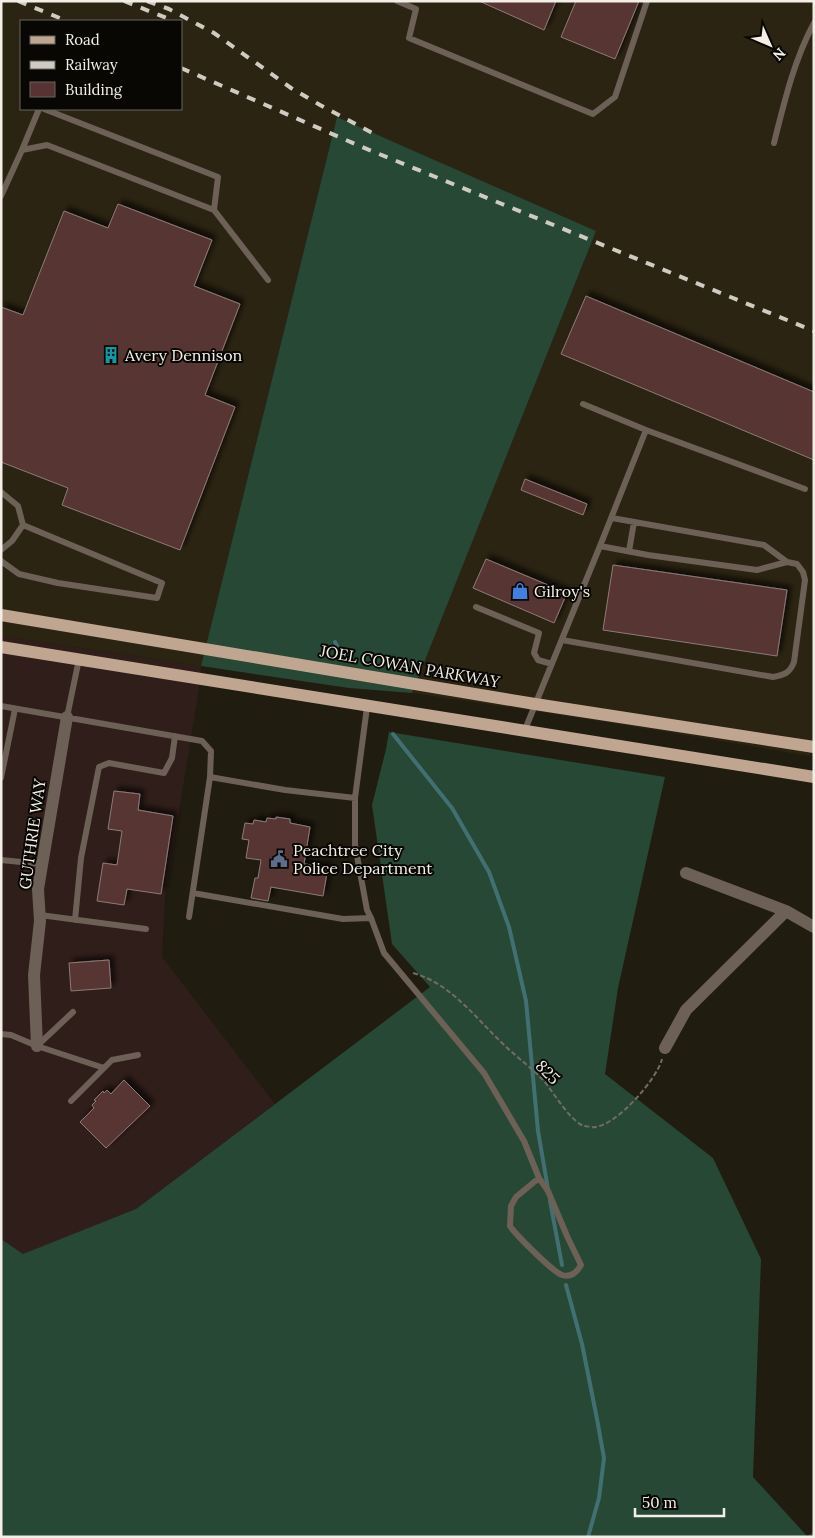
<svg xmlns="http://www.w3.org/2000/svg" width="815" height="1538" font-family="Lora,serif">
<defs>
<filter id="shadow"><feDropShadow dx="4.5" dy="-4.5" stdDeviation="2.5" flood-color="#0009"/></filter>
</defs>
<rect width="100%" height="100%" fill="#211c10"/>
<path fill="#301e1a" d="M1,636L201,666L199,689L165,897L162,957L275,1104L136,1209L27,1302L1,1265Z"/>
<path fill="#2c2412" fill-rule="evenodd" d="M1,1H814V737L810,756L600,721L412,693L596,231L337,117L201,666L1,636ZM21,21H181V109H21Z"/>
<path fill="#264835" d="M337,117L596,231L412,693L349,688L201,666Z
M389,732L665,777L618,988L605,1074L713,1158L761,1259L753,1477L807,1536L814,1532V1537H1V1239L23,1254L136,1209L430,987L392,944L372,805L386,749Z"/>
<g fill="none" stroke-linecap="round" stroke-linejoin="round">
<path stroke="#427072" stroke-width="4" d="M335,642L341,654
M393,734L452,808L489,872L509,927L526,1001L538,1131L548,1189
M550,1201L562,1265
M566,1285L582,1344L597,1419L604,1458L599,1498L588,1537"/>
</g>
<path fill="#573433" stroke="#8d7b79" filter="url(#shadow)" d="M479,1H556L544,30Z
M576,1H639L615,59L561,37Z
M118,204L212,240L194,286L240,304L205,395L235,407L180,550L62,505L68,488L1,462V307L23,315L64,211L108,228Z
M586,296L814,392V460L561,354Z
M525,479L587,504L583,515L521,490Z
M486,559L567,593L554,623L473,588Z
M613,565L787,590L777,656L603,630Z
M114,791L140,794L138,810L173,816L161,894L127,889L124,905L97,901L103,863L117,865L122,831L108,829Z
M276,817L290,819V823L310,827L304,864L328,867L323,896L271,887L268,901L251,898L255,878H258L261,860L246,858L249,840L242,839L245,823L253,824L254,820L266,822L267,818L276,819Z
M109,960L111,988L71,991L69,963Z
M124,1080L150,1106L106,1148L80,1122L94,1108L92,1105L96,1101L94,1100L103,1091L104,1093L107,1090L111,1094Z"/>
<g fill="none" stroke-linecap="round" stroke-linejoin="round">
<path stroke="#726d62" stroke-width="2" stroke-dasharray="5 2.5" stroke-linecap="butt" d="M413,973C451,984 474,1016 501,1042C515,1056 531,1067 544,1081C554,1093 570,1121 584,1126C587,1126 593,1128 595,1127C617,1125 657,1079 662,1059"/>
<path stroke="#6d6056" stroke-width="6" d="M397,1L416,9L409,38L593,114L615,97L647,1
M44,109L218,177L214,210
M774,143C784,103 794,60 814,23
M22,150L39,109
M1,196L22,150L47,145L214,210L268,280
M583,404L646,430
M1,492L18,506L23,525
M600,546L648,555L757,570L787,562
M1,550L12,541L23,525L162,583L157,598L58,583L19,574L1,561
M629,551L634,522
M476,607L539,633L534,653L538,660L552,664
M562,640L773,677C784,675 790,673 794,662L805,580L803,572L797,564L787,562L764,545L612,518
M1,706L202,741L211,751L210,777L189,917
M367,707L355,798V845L367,910L371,918L384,953L484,1073L524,1141L539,1178L548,1191L567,1236L581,1265C577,1272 571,1278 562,1275C553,1272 516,1235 510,1226L511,1206L516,1197L539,1178
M67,717L79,659
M524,732L600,546L646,430L805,489
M210,777L285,790L355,798
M1,778L15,709
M1,860L41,864
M193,893L343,919L371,918
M40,915L146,929
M75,920L81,858L99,767L109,763L164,773L172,758L175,736
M1,1034L11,1035L37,1046L104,1068
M38,1045L73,1012
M71,1101L112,1060L138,1055"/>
<path stroke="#6d6056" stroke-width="12" d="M686,873L786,911L814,927
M37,1046L34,975L40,921L38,889L67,717
M665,1048L686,1010L786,911"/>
<path stroke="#c0a690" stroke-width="12" d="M1,615L535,704L814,747
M1,647L814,777"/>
<path stroke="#cfcbc2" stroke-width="4" stroke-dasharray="9 9" stroke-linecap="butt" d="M18,1L67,21
M124,1L174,21
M147,1L169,9L214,33L291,88L320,105L376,135
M181,68L362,147L814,331"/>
</g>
<defs>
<g id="building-bare" transform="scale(1.35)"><path d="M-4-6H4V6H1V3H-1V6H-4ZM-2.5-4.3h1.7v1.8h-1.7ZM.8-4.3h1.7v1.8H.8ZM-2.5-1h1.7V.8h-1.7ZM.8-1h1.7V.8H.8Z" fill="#0f9aa8" stroke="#080703" stroke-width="2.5" paint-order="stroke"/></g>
<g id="shop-bare" transform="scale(1.35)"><path d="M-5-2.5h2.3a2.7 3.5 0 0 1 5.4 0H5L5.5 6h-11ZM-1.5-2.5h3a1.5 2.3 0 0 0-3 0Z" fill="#3f7fe0" stroke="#080703" stroke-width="2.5" paint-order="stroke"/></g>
<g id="civic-bare" transform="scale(1.35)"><path d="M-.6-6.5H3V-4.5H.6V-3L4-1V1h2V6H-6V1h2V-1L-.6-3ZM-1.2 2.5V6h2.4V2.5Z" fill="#5c6f8a" stroke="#080703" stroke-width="2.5" paint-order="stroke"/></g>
</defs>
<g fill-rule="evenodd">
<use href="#building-bare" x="111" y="355"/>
<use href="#shop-bare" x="520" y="591"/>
<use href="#civic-bare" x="279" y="859"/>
</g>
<g text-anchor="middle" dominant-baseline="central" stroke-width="4" stroke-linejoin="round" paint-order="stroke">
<g font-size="16" fill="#f3efe7" stroke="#080703" text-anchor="start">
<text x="125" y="355">Avery Dennison</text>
<text x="534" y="591">Gilroy's</text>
<text x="293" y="850">Peachtree City<tspan x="293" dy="18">Police Department</tspan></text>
</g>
<g font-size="16" fill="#f3efe7" stroke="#080703">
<text transform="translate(410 666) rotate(10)">JOEL COWAN PARKWAY</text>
<text transform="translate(32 834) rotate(-82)">GUTHRIE WAY</text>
<text transform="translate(548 1072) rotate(46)">825</text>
</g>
</g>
<rect width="815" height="1538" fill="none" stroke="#f3efe7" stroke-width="5"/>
<rect x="20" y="20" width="162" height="90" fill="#080703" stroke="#66645e"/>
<rect x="30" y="36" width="25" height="8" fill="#c0a690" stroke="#66645e"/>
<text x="65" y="45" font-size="15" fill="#f3efe7">Road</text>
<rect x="30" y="61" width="25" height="8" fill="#cfcbc2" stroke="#66645e"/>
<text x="65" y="70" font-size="15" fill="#f3efe7">Railway</text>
<rect x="30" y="82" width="25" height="15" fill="#573433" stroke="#66645e"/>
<text x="65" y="95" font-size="15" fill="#f3efe7">Building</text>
<g transform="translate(770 45) rotate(135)" stroke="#080703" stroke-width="4" paint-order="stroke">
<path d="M0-4L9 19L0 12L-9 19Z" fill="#f3efe7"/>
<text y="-8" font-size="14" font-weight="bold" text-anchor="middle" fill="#f3efe7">N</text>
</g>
<path d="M635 1508v8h89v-8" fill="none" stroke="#f3efe7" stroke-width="2.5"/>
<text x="642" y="1508" font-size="15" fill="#f3efe7" stroke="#080703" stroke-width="4" paint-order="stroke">50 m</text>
</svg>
